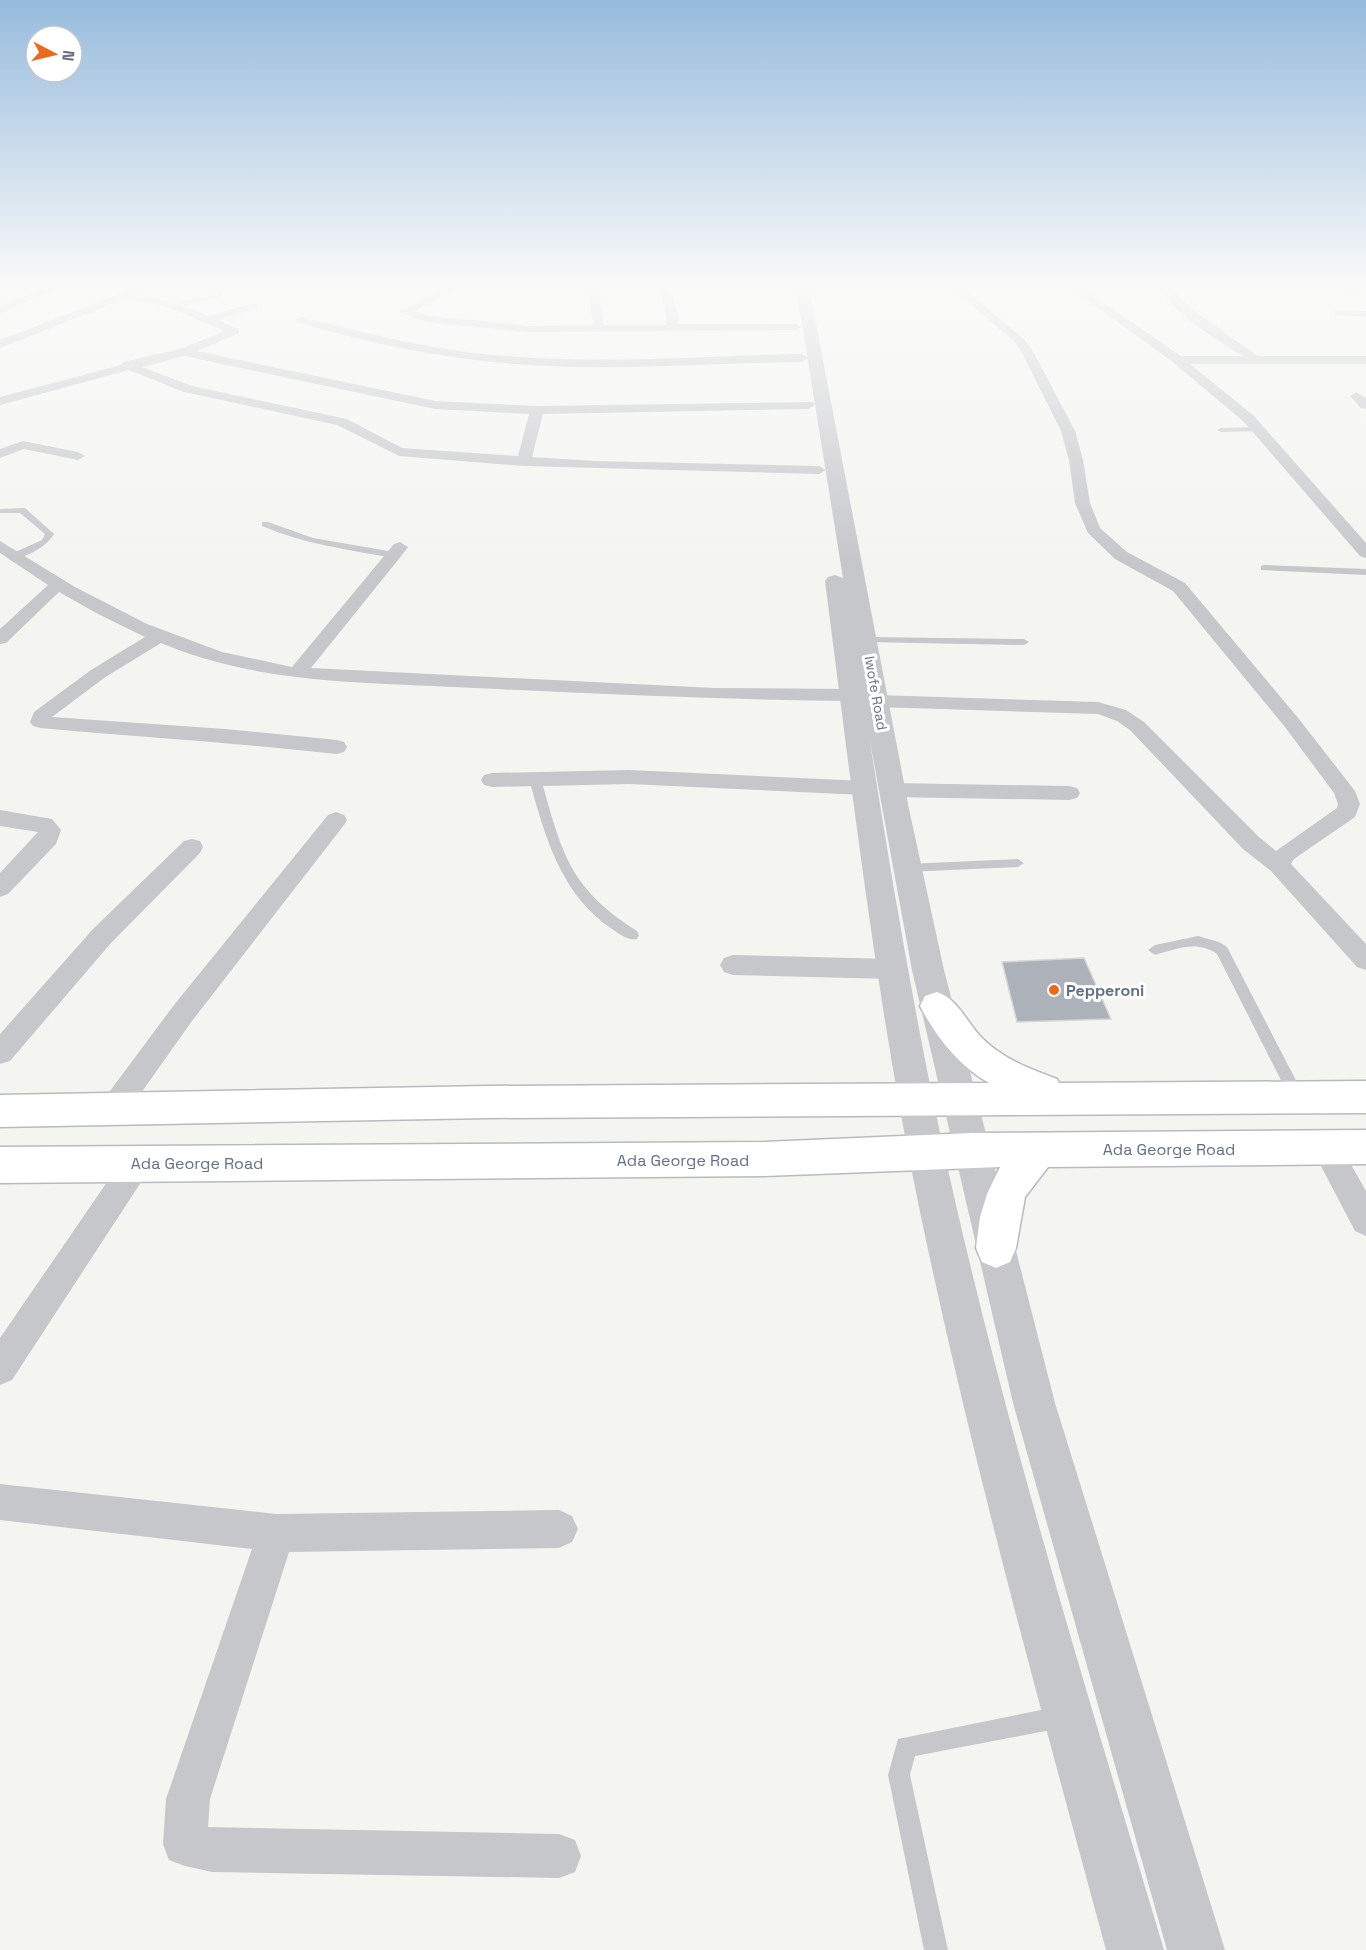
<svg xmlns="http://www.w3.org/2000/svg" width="1366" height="1950" font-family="'Space Grotesk',sans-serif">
<rect width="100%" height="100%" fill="#f4f5f1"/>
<path fill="#adb2ba" stroke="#d6d6d4" stroke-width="1.5" d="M1084,958L1111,1019L1017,1022L1002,962Z"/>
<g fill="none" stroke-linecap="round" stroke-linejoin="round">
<g stroke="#b7babf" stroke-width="3">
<path id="secondary" d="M937,992C958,999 967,1023 982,1038C1003,1059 1030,1069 1057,1079L1059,1083L1366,1081V1113L488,1118L0,1127V1095L488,1086L989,1083C959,1066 936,1037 920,1006L925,996Z
M1366,1130V1164L1048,1167L1025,1197L1016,1248L1010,1262L996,1268L982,1262L976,1248L980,1217L987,1194L1000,1167L764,1176L0,1183V1147L764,1142L972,1133Z"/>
</g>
<path fill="#c5c7cb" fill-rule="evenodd" d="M1258,427H1261V431L1221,432L1217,430L1221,428Z
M25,508L54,534C47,546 26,559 11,558V554L42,540L45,534L20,513H0V509Z
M262,522H268L313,538L394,552L398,555L394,558C349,550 304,544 262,526Z
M1264,565L1366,569V575L1261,570V566Z
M867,637L1024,639L1029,642L1024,645L864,642V638Z
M535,775L541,779C562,853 569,888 637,931L639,935L637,939C627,941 620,934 612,929C560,894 545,836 529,779Z
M1018,859L1024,863L1018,867L907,872L901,868L907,864Z
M1198,936L1219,942L1227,947L1302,1092L1304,1097L1302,1102L1297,1103L1292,1102L1217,954C1197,940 1177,949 1155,955L1148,950L1155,945Z
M1061,1706L1069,1709L1072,1717L1069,1725L1061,1728L915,1756L910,1775L948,1950H924L888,1775L898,1739Z"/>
<path fill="#c5c7cb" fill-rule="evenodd" d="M49,287H62L0,313V306Z
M132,287H144L135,294L174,303L222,292V296L185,306L208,316L249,304H257V308L218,320L239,329V333L197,351L435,401L537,406L813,402L815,405L808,409L543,414L532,457L595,461L819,466L826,470L819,474L524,466L399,456L337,425L184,392L129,370L0,405V397L121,365L123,362L180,349L225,331L170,308L127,298L0,348V340L122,293ZM184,356L435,409L529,414L518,456L402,448L347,419L192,386L142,367Z
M447,287H459L415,311L429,316L527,326L593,325L588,287H598L604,325H666V315L660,287H670L678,315L677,324H796L802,327L796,330L527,332L428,322L399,312Z
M950,287H961L1024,339L1034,353L1075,431L1083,460L1090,503L1100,528L1127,552L1185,583L1299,719L1355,791L1360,804L1355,817L1294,859L1291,864L1366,944V970L1357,967L1271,871L1243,849L1130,730L1117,721L1098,714L877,707L870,705L867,701L870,697L877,695L1098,702L1126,710L1144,722L1259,837L1276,851L1337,808L1338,804L1334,793L1285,727L1173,591L1115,559L1088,533L1075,503L1069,460L1061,431L1022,353L1016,343Z
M1070,287H1081L1181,356H1242C1219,340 1170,313 1161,287H1171L1174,292L1194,311L1258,356H1366V364H1190L1254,416L1366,543V558L1360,556L1244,422L1174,363Z
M1333,287H1366V291L1338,290Z
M1339,310L1366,311V317L1335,315V311Z
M301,317C365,333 427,349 493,355C595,365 699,356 802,354L808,358L802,362C711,363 620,371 529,365C450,360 373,345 297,322L295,320Z
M1356,392L1366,398V409L1361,408L1350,396Z
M23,441L78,452L85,456L78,460L24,449L0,458V449Z
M0,541L75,587L147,624L222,652L292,667L394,544L400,542L408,547L406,550L311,668L714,688L852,689L859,691L862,695L859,699L852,701C726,700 600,694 474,688C368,682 260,685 161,643L104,678L52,717L225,729L337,740L344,742L347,747L344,752L337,754C238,743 139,737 40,728L33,726L30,722L34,712L91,670L145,637L98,614L59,592L6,643L0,644V629L48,585L0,553Z
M629,770L864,781L872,783L875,788L872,793L864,795L629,784L492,787L484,785L481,780L484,775L492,773Z
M892,783L1069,786L1077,788L1080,793L1077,798L1069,800L892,797L884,795L881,790L884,785Z
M0,810L52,819L61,830L56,844L8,894L0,897V873L38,832L0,826Z
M336,812L344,815L347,820L344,825L192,1021L124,1117L114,1120L104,1117L100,1108L104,1099L174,1005L328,815Z
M192,839L200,841L203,847L200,853L111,943L10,1061L0,1064V1034L93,929L184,841Z
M733,955L892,959L901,962L905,969L901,976L892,979L733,975L724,972L720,965L724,958Z
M1327,1136L1337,1140L1366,1191V1236L1355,1231L1312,1149L1317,1140Z
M137,1149L147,1153L152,1163L147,1173L12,1380L0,1385V1338L127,1153Z
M0,1484L276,1514L559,1510L572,1516L578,1529L572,1542L559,1548L289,1552L210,1799L208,1827L559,1834L575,1840L581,1856L575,1872L559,1878L212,1872L185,1866L169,1860L163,1844L166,1799L252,1549L0,1520Z"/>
<path fill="#c5c7cb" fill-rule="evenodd" d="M796,287H809L909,809L944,970L1055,1403L1225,1950H1167L1013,1403L912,970L869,736C894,893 920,1050 956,1205C1014,1456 1090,1703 1164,1950H1106C1039,1703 971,1457 919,1207C876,1000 852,790 825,581L828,577L835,575L843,578Z"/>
<use href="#secondary" fill="#fff" fill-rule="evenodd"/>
</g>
<linearGradient id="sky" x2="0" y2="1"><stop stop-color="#97bbdd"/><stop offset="0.51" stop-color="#fafaf9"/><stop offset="1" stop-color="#fafaf9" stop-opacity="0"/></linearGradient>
<rect width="1366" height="560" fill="url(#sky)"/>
<circle fill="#ea6a1c" stroke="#fff" stroke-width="2" cx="1054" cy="990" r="6"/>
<g text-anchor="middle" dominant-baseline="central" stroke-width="6" stroke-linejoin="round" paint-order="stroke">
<g font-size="14" fill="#637083" stroke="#fff">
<text transform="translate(876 693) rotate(80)">Iwofe Road</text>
</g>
<g font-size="16" font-weight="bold" fill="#637083" stroke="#fff" text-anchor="start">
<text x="1066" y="990">Pepperoni</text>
</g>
<g font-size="16" fill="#637083" stroke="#fff">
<text x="1169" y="1149">Ada George Road</text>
<text x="683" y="1160">Ada George Road</text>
<text x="197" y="1163">Ada George Road</text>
</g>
</g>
<g transform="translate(54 54) rotate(97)"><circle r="28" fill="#ffffff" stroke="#c1c6cd" stroke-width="1.5"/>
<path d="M0-4.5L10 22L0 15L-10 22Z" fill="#ea6a1c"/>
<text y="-9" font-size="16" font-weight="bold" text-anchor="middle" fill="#637083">N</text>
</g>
</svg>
